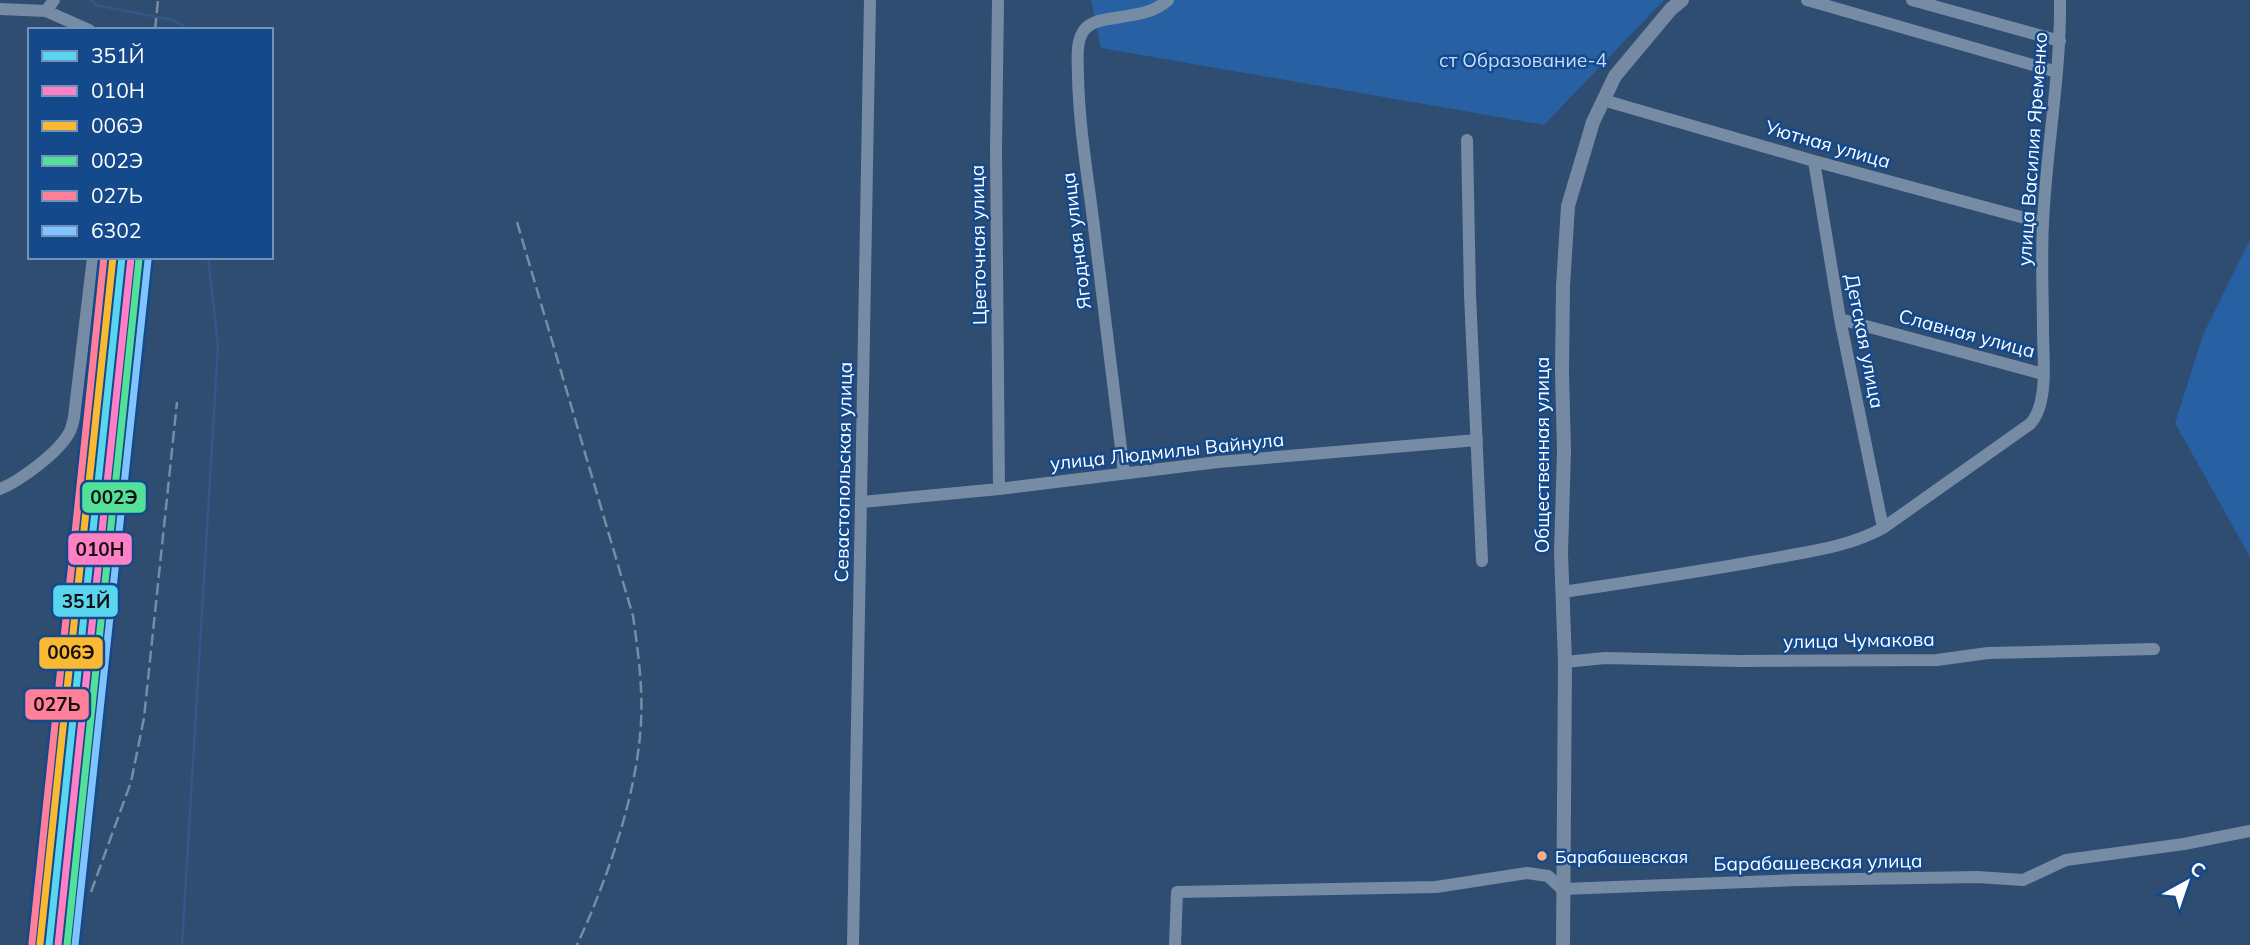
<svg xmlns="http://www.w3.org/2000/svg" width="2250" height="945" font-family="Mulish,sans-serif">
<rect width="100%" height="100%" fill="#2f4c71"/>
<path fill="#2760a3" d="M1091,0H1664L1544,125L1101,48Z
M2250,240V557L2175,423L2203,335Z"/>
<g fill="none" stroke-linecap="round" stroke-linejoin="round">
<path stroke="#315888" stroke-width="2.5" d="M91,0L96,5L172,20L184,26V30
M182,945L218,345L208,257"/>
<path stroke="#768ca5" stroke-width="12" d="M998,0L996,150L999,489
M1807,0L2057,72
M1912,0L2060,41
M0,9L46,11L54,0
M46,11L89,30
M1603,100L1814,161L2043,223
M1467,140L1470,295L1482,561
M1814,161L1840,319L1883,528
M1840,319L2043,374
M1124,473C1113,389 1103,304 1093,219C1087,172 1079,124 1078,76C1078,62 1075,40 1085,29C1100,12 1143,23 1168,0
M0,489C20,481 59,452 69,433C72,428 73,422 74,417L93,257
M862,502L999,489L1218,462L1477,440
M1563,592C1630,582 1697,572 1764,560C1804,552 1847,548 1883,528L2030,424C2049,404 2043,357 2043,331C2043,295 2041,259 2043,224C2046,149 2061,75 2060,0
M1565,662L1605,658L1739,661L1937,660L1988,653L2154,649
M853,945L870,0
M1175,945L1177,892L1436,887L1527,873L1548,876L1562,889L1797,880L1977,877L2023,880L2066,860L2184,844L2250,831"/>
<path stroke="#7589a3" stroke-width="14" d="M1563,945L1565,662L1561,553L1564,451L1562,372L1563,286L1568,206L1593,122L1615,76L1671,9L1682,0"/>
<path stroke="#788ca4" stroke-width="2.5" stroke-dasharray="12 5" stroke-linecap="butt" d="M155,30L158,0
M517,222L633,616C638,651 643,687 641,723C637,795 607,880 577,945
M91,892L131,782L144,718L177,402"/>
<g stroke="#14498c" stroke-width="12">
<path id="rail-1" d="M49,945L122,257"/>
</g>
<g stroke="#14498c" stroke-width="12">
<path id="rail-2" d="M58,945L131,258"/>
</g>
<g stroke="#14498c" stroke-width="12">
<path id="rail-3" d="M40,944L113,257"/>
</g>
<g stroke="#14498c" stroke-width="12">
<path id="rail-4" d="M67,945L139,259"/>
</g>
<g stroke="#14498c" stroke-width="12">
<path id="rail-5" d="M32,943L104,257"/>
</g>
<g stroke="#14498c" stroke-width="12">
<path id="rail-6" d="M75,945L148,260"/>
</g>
<use href="#rail-1" stroke="#5ad5f0" stroke-width="7"/>
<use href="#rail-2" stroke="#ff80c5" stroke-width="7"/>
<use href="#rail-3" stroke="#fab933" stroke-width="7"/>
<use href="#rail-4" stroke="#53e098" stroke-width="7"/>
<use href="#rail-5" stroke="#ff8098" stroke-width="7"/>
<use href="#rail-6" stroke="#80c4ff" stroke-width="7"/>
</g>
<circle fill="#ffa980" stroke="#14498c" stroke-width="2.5" cx="1542" cy="856" r="6"/>
<g text-anchor="middle" dominant-baseline="central" stroke-width="5" stroke-linejoin="round" paint-order="stroke">
<g font-size="17" fill="#fff" stroke="#14498c" text-anchor="start">
<text x="1555" y="856">Барабашевская</text>
</g>
<g font-size="19" fill="#c3ddfc" stroke="#14498c">
<text x="1523" y="60">ст Образование-4</text>
</g>
<g font-size="19" fill="#fff" stroke="#14498c">
<text transform="translate(1828 144) rotate(16)">Уютная улица</text>
<text transform="translate(2032 149) rotate(-86)">улица Василия Яременко</text>
<text transform="translate(1076 241) rotate(-97)">Ягодная улица</text>
<text transform="translate(978 245) rotate(-91)">Цветочная улица</text>
<text transform="translate(1967 333) rotate(15)">Славная улица</text>
<text transform="translate(1865 341) rotate(79)">Детская улица</text>
<text transform="translate(1167 451) rotate(-6)">улица Людмилы Вайнула</text>
<text transform="translate(1542 455) rotate(-90)">Общественная улица</text>
<text transform="translate(843 472) rotate(-89)">Севастопольская улица</text>
<text transform="translate(1859 640) rotate(-1)">улица Чумакова</text>
<text transform="translate(1818 862) rotate(-1)">Барабашевская улица</text>
</g>
</g>
<g stroke="#14498c" stroke-width="2.5">
<rect x="81" y="481" width="66" height="33" rx="7" fill="#53e098"/>
<rect x="67" y="532" width="66" height="34" rx="7" fill="#ff80c5"/>
<rect x="52" y="584" width="67" height="34" rx="7" fill="#5ad5f0"/>
<rect x="38" y="636" width="66" height="34" rx="7" fill="#fab933"/>
<rect x="24" y="688" width="66" height="33" rx="7" fill="#ff8098"/>
</g>
<g font-size="19" text-anchor="middle" font-weight="bold" fill="#111">
<text x="114" y="504">002Э</text>
<text x="100" y="556">010Н</text>
<text x="86" y="608">351Й</text>
<text x="71" y="659">006Э</text>
<text x="57" y="711">027Ь</text>
</g>
<rect x="28" y="28" width="245" height="231" fill="#14498c" stroke="#7292ba" stroke-width="2"/>
<rect x="42" y="51" width="35" height="10" fill="#5ad5f0" stroke="#7292ba" stroke-width="2"/>
<text x="91" y="63" font-size="21" fill="#ffffff">351Й</text>
<rect x="42" y="86" width="35" height="10" fill="#ff80c5" stroke="#7292ba" stroke-width="2"/>
<text x="91" y="98" font-size="21" fill="#ffffff">010Н</text>
<rect x="42" y="121" width="35" height="10" fill="#fab933" stroke="#7292ba" stroke-width="2"/>
<text x="91" y="133" font-size="21" fill="#ffffff">006Э</text>
<rect x="42" y="156" width="35" height="10" fill="#53e098" stroke="#7292ba" stroke-width="2"/>
<text x="91" y="168" font-size="21" fill="#ffffff">002Э</text>
<rect x="42" y="191" width="35" height="10" fill="#ff8098" stroke="#7292ba" stroke-width="2"/>
<text x="91" y="203" font-size="21" fill="#ffffff">027Ь</text>
<rect x="42" y="226" width="35" height="10" fill="#80c4ff" stroke="#7292ba" stroke-width="2"/>
<text x="91" y="238" font-size="21" fill="#ffffff">6302</text>
<g transform="translate(2187 882) rotate(40)" stroke="#14498c" stroke-width="5" paint-order="stroke">
<path d="M0-5L12 26L0 18L-12 26Z" fill="#ffffff"/>
<text y="-10" font-size="19" font-weight="bold" text-anchor="middle" fill="#ffffff">С</text>
</g>
</svg>
